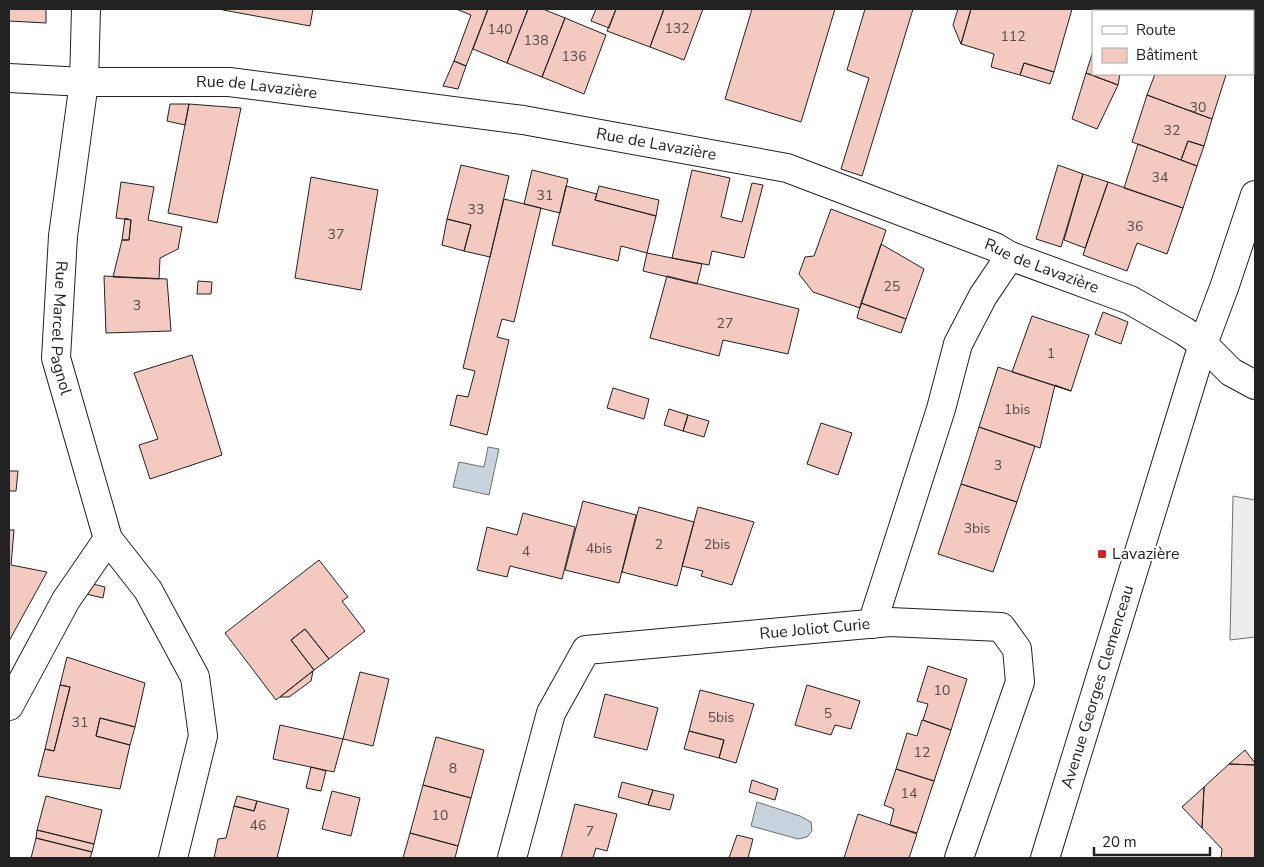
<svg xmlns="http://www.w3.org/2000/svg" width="1264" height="867" font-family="'Nunito Sans',sans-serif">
<rect width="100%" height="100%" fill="#fff"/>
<path fill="#ededed" stroke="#6f6f6f" d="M1233,496L1255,500V637L1230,640Z"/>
<path fill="#c7d3dd" stroke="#6f6f6f" d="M488,447L499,449L489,495L453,487L459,462L484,467Z
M757,802L800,816L811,822L812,831L807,837L798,839L751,826Z"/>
<path fill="#f3c9c0" stroke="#222" d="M9,9H46V23L9,21Z
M223,9H313L310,26L223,10Z
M456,9H488L466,66L454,61L471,15Z
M488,9H528L507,63L473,49Z
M528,9H543L565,18L542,77L507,63Z
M596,9H616L609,28L591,21Z
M616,9H664L650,47L607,31Z
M664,9H703L684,60L650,47Z
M752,9H835L801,122L725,99Z
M865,9H913L862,176L841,169L869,78L847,70Z
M958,9H971L961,44L953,25Z
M971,9H1072L1054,72L1024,63L1020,75L991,67L994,54L961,44Z
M1187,9H1226L1233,11H1187Z
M565,18L606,35L584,94L542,77Z
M1093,51V74H1120L1118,85L1086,73Z
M454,61L466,66L458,89L443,86Z
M1024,63L1054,72L1050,84L1020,75Z
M1086,73L1118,85L1097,129L1072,119Z
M1155,74H1221L1226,75L1212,119L1147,95Z
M1147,95L1212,119L1204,146L1188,141L1181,160L1132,142Z
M170,104H189L185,125L167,121Z
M189,104L241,108L217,223L168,213Z
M1188,141L1204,146L1197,166L1181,160Z
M1138,144L1197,166L1183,208L1124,188Z
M461,165L509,176L490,257L464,251L471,225L447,219Z
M1058,165L1083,174L1061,247L1036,239Z
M532,170L568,179L560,213L524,204Z
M692,170L730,178L721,217L742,222L752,183L763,185L744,258L712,251L709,265L672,258Z
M1083,174L1108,182L1085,248L1064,240Z
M311,177L378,190L361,290L295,278Z
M121,182L154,187L148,220L182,227L178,249L160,258L159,279L113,277L122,240H129L131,220L116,218Z
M1108,182L1183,208L1167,254L1137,243L1127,271L1083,255Z
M566,186L597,194L595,200L656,216L647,253L621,246L618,261L552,245Z
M599,186L659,200L656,216L595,200Z
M504,199L541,208L514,322L502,319L497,337L509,340L487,435L450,425L457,395L468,397L475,371L463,368Z
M831,209L886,230L860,308L813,292L799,274L805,257L814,256Z
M125,218L131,220L129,240H122Z
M447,219L471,225L464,251L442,245Z
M881,244L924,269L906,319L861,303Z
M647,253L702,264L697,284L643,271Z
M104,276L167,279L171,331L106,333Z
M667,276L799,309L788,354L723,340L719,356L650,338Z
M198,281L212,282L211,294H197Z
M861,303L906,319L901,333L857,318Z
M1103,312L1128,322L1121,344L1095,334Z
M1032,316L1089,335L1071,391L1012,372Z
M192,355L222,455L150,479L139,445L158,439L134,373Z
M998,367L1071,391L1055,385L1040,448L979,427Z
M613,388L649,399L644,419L607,408Z
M669,409L688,415L683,431L664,425Z
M688,415L709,421L704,437L683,431Z
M821,423L852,433L838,475L807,464Z
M979,427L1035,446L1017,502L961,484Z
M9,471H18L16,491H9Z
M961,484L1017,502L993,572L938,554Z
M583,501L636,515L619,583L565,570Z
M639,507L694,522L677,586L622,572Z
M698,507L754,522L732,585L701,576L703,571L682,566Z
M523,513L575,527L562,579L510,566L507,577L477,570L487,527L517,535Z
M9,530H14L11,565L47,572L9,641Z
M319,560L348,597L342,601L365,631L329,659L305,629L291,640L314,670L276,700L225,633Z
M89,583L105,587L103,598L86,594Z
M305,629L329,659L314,670L291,640Z
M67,657L145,683L135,727L100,718L96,736L130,745L120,789L38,776L45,749L54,751L70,687L60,685Z
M928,666L967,679L951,730L923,720L928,704L917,701Z
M313,671L311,681L289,697H280Z
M360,672L389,679L373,746L343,739Z
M60,685L70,687L54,751L45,749Z
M807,685L860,701L851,729L835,725L831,735L795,725Z
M700,690L754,704L736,763L719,758L724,740L689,731Z
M605,694L658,708L647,750L594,737Z
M100,718L135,727L130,745L96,736Z
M922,720L951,730L934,781L896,769L907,733L917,736Z
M280,725L343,739L334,772L273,759Z
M689,731L724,740L719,758L684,749Z
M436,737L484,750L471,798L423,785Z
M1245,750L1255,763V765L1229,764Z
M1229,764L1255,765V858H1221L1222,849L1202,828L1204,787Z
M311,767L326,771L321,791L306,788Z
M896,769L934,781L917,833L890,825L894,809L884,805Z
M752,780L778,789L775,800L749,792Z
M622,782L653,790L648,805L618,797Z
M423,785L471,798L458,846L410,833Z
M1204,787L1202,828L1182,807Z
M653,790L674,795L670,810L648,805Z
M332,791L360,798L351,836L322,829Z
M46,796L102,810L94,844L37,830Z
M237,796L257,801L254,811L234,806Z
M257,801L289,809L277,858H214L218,839L226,838L234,806L254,811Z
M575,804L617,814L607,851L596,848L593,858H561Z
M858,814L917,834L909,858H844Z
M37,830L94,844L92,852L36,838Z
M410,833L458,846L455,858H403Z
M737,835L753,839L748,858H729Z
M36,838L92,852L90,858H31Z"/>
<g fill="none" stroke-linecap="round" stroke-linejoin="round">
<g stroke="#222" stroke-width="30">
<g id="minor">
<path id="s1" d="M86,9L84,82L63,236L56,358L108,539L148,590L195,677L203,736L173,858"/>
<path id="s2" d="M9,78L84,82H229L523,120L787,168L995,247L1010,256L1130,300L1184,331L1203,344L1231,372L1255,385"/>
<path d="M872,624L941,409L958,344L983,296L1010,256"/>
<path d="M9,706L66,600L108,539"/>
<path id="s3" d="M512,858L551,713L586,650L890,622L1001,627L1017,649L1020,682L959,858"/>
<path id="s4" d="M1045,858L1203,344L1225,285L1255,195"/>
</g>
</g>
<use href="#minor" stroke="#fff" stroke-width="28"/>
</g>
<rect fill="#c62828" stroke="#fff" stroke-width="2" x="1097" y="549" width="10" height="10" rx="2.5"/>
<g text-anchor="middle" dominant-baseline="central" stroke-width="4" stroke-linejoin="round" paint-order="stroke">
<g font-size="14" fill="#564c4a">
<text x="677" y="28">132</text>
<text x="500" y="29">140</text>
<text x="1013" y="36">112</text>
<text x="536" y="40">138</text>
<text x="574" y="56">136</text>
<text x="1198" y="107">30</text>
<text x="1172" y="130">32</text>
<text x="1160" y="177">34</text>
<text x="545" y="195">31</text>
<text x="476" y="209">33</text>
<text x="1135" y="226">36</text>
<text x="336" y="234">37</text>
<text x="892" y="286">25</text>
<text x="137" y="305">3</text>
<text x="725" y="323">27</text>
<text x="1051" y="353">1</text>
<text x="1017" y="409">1bis</text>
<text x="998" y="465">3</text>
<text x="977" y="528">3bis</text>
<text x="659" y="544">2</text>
<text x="717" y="544">2bis</text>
<text x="599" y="548">4bis</text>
<text x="526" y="551">4</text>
<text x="942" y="690">10</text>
<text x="828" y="713">5</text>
<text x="721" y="717">5bis</text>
<text x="80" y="722">31</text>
<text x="922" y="752">12</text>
<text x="453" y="768">8</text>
<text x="909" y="793">14</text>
<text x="440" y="815">10</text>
<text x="258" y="825">46</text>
<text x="590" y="831">7</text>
</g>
<g font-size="16" fill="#222" stroke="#fff">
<text stroke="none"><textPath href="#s2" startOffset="248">Rue de Lavazière</textPath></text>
<text stroke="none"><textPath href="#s2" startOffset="652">Rue de Lavazière</textPath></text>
<text stroke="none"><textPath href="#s2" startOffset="1058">Rue de Lavazière</textPath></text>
<text stroke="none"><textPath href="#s1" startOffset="321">Rue Marcel Pagnol</textPath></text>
<text stroke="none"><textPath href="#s3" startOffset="452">Rue Joliot Curie</textPath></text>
<text stroke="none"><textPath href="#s4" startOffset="179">Avenue Georges Clemenceau</textPath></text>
</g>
<g font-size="16" fill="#222" stroke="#fff" text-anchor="start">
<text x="1112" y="554">Lavazière</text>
</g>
</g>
<rect width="1264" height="867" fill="none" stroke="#222222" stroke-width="20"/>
<rect x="1092" y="10" width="162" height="65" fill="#ffffff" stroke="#a7a7a7"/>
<rect x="1102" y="26" width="25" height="8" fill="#ffffff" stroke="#a7a7a7"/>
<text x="1136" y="35" font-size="15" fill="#222222">Route</text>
<rect x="1102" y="48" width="25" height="15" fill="#f3c9c0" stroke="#a7a7a7"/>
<text x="1136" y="60" font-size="15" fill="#222222">Bâtiment</text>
<path d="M1094 847v8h116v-8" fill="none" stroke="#222222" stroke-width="2.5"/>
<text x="1102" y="847" font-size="15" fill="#222222" stroke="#ffffff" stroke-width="4" paint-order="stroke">20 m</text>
</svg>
